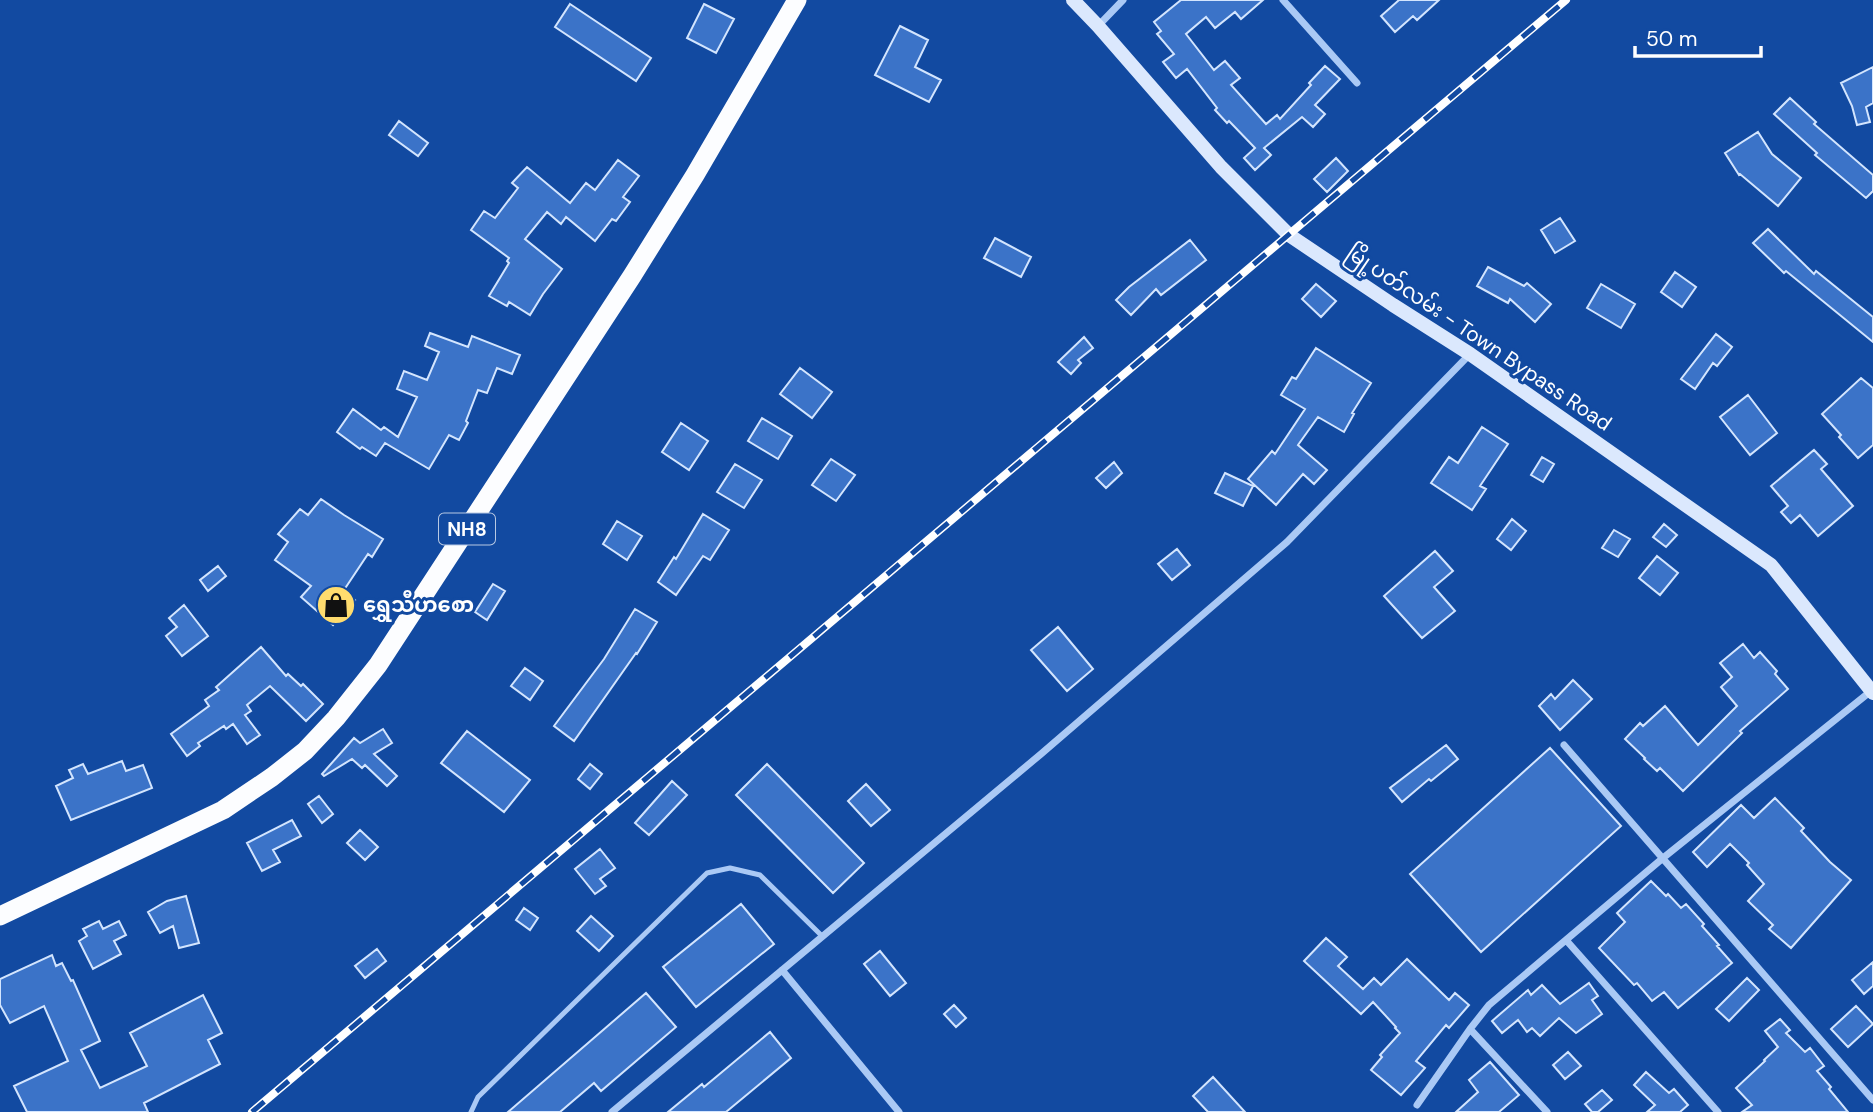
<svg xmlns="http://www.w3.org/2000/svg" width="1873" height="1112" font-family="'DM Sans','Noto Sans Myanmar',sans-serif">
<rect width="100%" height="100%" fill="#124aa1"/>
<path fill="#3b73c8" stroke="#d3e5fe" stroke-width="2" d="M1181,0H1263L1241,19L1235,12L1215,28L1206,17L1186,34L1214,70L1225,61L1240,78L1231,85L1266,124L1277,115L1280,119L1311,85L1309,83L1325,66L1340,79L1315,105L1325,114L1313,127L1302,117L1264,148L1271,155L1255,170L1244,158L1255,148L1229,121L1227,123L1215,110L1217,108L1187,69L1176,78L1163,62L1174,54L1157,34L1161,31L1154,22Z
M1399,0H1439L1417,20L1413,16L1395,32L1381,16Z
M570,4L651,58L636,81L555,27Z
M704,4L734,19L716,53L687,38Z
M900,26L928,40L915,67L941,80L929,102L875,75Z
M1873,67V103L1866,107L1870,122L1857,125L1852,106L1841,83Z
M1790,98L1816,122L1814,124L1873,175V191L1866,198L1815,155L1817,153L1774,114Z
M399,121L428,143L418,156L389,135Z
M1758,132L1772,154L1801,178L1778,206L1740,174L1739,175L1725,153Z
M1336,158L1348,171L1327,192L1314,179Z
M618,160L639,176L623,197L630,202L616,221L612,219L595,241L566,217L561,224L547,212L525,239L562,269L543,294L530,315L509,302L507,306L489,296L509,263L507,261L509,258L471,230L484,211L495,218L518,188L512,183L527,167L570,203L586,183L595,190Z
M1560,218L1575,241L1555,253L1541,230Z
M1768,229L1814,274L1816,271L1873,317V342L1786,271L1784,273L1753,243Z
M995,238L1031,257L1021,277L984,258Z
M1190,240L1206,260L1161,295L1156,289L1131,315L1116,300L1129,287Z
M1488,267L1524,286L1527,283L1551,304L1535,322L1510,299L1508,303L1477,286Z
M1675,272L1696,287L1682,307L1661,292Z
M1316,284L1336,301L1321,317L1302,299Z
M1601,284L1635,304L1621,328L1587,308Z
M430,333L468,347L472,336L520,355L512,374L497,368L487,393L478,390L466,421L468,423L459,440L449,435L429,469L385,443L376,456L362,447L360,449L337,432L353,409L381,430L384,427L398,437L417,397L397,389L404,371L427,380L439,352L425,346Z
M1716,334L1732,347L1717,366L1713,363L1695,389L1681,379Z
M1084,337L1093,348L1078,360L1081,363L1071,374L1058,362Z
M1316,348L1371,383L1352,413L1354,414L1344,432L1318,417L1298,445L1327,470L1314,484L1303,474L1276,505L1248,479L1272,451L1275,454L1305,409L1281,395L1292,377L1296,379Z
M800,368L832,392L812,418L780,394Z
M1861,378L1873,388V445L1858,458L1839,437L1841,435L1822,414Z
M1748,395L1777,433L1750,455L1720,417Z
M762,418L792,436L778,459L748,441Z
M681,423L708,441L689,470L662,452Z
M1482,427L1508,444L1480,486L1486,489L1472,510L1431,483L1449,457L1458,463Z
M1814,450L1827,464L1821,469L1853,506L1818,536L1800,515L1791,523L1781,512L1788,506L1771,486Z
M1542,457L1554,464L1543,482L1531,475Z
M831,459L855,475L836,501L812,485Z
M1114,462L1122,473L1106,488L1096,478Z
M735,464L762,480L744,508L717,492Z
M1225,473L1253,486L1243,506L1215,493Z
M321,499L344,515L383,539L372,557L368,554L344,590L355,600L333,625L301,597L311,586L275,560L288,542L278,534L300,509L308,515Z
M703,514L729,530L710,560L703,556L676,595L658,582L674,557L676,559Z
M1512,519L1526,531L1511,550L1497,539Z
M617,521L642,536L627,560L603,544Z
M1664,524L1677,535L1666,547L1653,537Z
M1614,530L1630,539L1618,557L1602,548Z
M1177,549L1190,565L1172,580L1158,564Z
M1435,551L1453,571L1434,587L1455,611L1422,638L1384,596Z
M1657,556L1678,573L1660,595L1639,578Z
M218,566L226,576L208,591L200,580Z
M493,584L505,591L487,620L475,612Z
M184,605L208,636L182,656L166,636L177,627L169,618Z
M635,609L657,622L637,654L636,653L574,741L554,726L604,659Z
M1058,627L1093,669L1067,691L1031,650Z
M1743,644L1754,658L1760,652L1777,671L1775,674L1788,689L1740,731L1742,733L1683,791L1660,768L1657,771L1644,759L1645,758L1625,739L1640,723L1643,726L1665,706L1698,745L1737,706L1721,687L1732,677L1720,663Z
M261,647L286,676L288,674L301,686L303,684L323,704L306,721L270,686L247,705L251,711L245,715L260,735L247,744L233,724L226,729L224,726L198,743L200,746L187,756L171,734L209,706L205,700L219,690L216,687Z
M525,668L543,681L530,700L511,686Z
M1573,680L1592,699L1560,730L1539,706L1551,694L1555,699Z
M383,729L392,743L374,754L397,776L387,786L365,765L362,768L352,759L324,776L322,774L354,738L360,743Z
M467,731L530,780L504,812L441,763Z
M1446,745L1458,759L1431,781L1429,779L1402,802L1390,788Z
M1550,748L1621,826L1481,952L1410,874Z
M122,761L126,771L143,765L152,788L71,820L56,786L73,778L69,770L83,764L88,774Z
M590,764L602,774L590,789L578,779Z
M767,764L864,863L833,893L736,795Z
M672,781L687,795L649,835L635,823Z
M866,784L890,810L871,826L848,801Z
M319,796L333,814L322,823L308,804Z
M1775,798L1804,828L1801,831L1830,862L1851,880L1791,948L1769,929L1773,925L1748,901L1764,884L1747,865L1749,863L1730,844L1707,867L1693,852L1741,805L1754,818Z
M292,820L301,836L273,850L280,862L262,871L247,843Z
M360,830L378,847L365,860L347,843Z
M600,849L615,868L600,879L606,886L595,894L575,869Z
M1651,881L1666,896L1668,894L1681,908L1686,904L1704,924L1702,926L1719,945L1717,946L1732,963L1678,1008L1664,992L1652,1001L1637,983L1634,985L1599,948L1625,922L1617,913Z
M186,896L199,943L179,948L173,926L160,933L148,912L167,901Z
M741,904L774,944L696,1007L663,967Z
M524,908L538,918L530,930L516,920Z
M591,916L613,936L599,951L577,931Z
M99,921L103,929L119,921L126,935L114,941L121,954L93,969L79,941L87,936L83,929Z
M1326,938L1347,957L1338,966L1363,989L1374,978L1381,985L1407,959L1449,1000L1455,993L1469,1005L1449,1028L1446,1025L1416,1061L1425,1068L1401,1095L1371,1070L1382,1057L1380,1055L1400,1033L1395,1028L1396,1027L1373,1002L1361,1014L1304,961Z
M377,949L386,961L365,978L355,966Z
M880,951L906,983L890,996L864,964Z
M52,955L56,966L62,963L71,981L73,980L100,1041L81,1050L100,1088L147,1066L130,1033L203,995L222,1033L208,1040L220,1064L144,1103L148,1112H27L14,1086L68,1061L44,1006L10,1023L0,1005V979Z
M1873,962V986L1864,994L1852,980Z
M1747,978L1759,990L1729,1021L1716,1009Z
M1589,983L1598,996L1592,1000L1602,1014L1576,1033L1559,1018L1540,1036L1532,1028L1527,1032L1518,1020L1502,1033L1492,1021L1528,990L1531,995L1542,985L1560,1004Z
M646,993L676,1027L601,1091L594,1083L560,1112H508Z
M954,1005L966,1018L956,1027L944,1014Z
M1856,1006L1873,1024L1848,1047L1831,1029Z
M1780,1019L1790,1030L1786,1033L1805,1052L1810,1048L1824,1066L1817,1071L1831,1087L1829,1089L1848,1112H1742L1752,1105L1736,1088L1765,1061L1764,1060L1778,1047L1765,1031Z
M770,1032L791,1058L726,1112H668L702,1084L704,1087Z
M1568,1052L1581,1066L1565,1079L1553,1065Z
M1490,1062L1519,1095L1499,1112H1456L1478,1092L1469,1080Z
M1646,1072L1669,1093L1674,1089L1688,1105L1680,1112H1647L1655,1105L1634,1085Z
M1213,1077L1245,1112H1208L1193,1096Z
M1602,1090L1612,1100L1598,1112H1592L1585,1104Z"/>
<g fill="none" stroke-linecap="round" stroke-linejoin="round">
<path stroke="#aac9f5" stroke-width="5" d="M471,1112L478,1097L707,873L730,868L760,875L822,936"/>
<path stroke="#aac9f5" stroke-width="7" d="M1283,0L1357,83
M1098,26L1123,0
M1564,745L1873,1100
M1566,940L1718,1112
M782,970L899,1112
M1470,1029L1547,1112
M1417,1105L1470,1029L1489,1005L1663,858L1871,691
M612,1112L1041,754L1287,542L1470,354"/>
<path stroke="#dbe8fd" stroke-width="14" d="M1073,0L1098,26L1221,167L1289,235L1393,305L1470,354L1771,565L1873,693"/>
<path stroke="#fcfdff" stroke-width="19" d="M0,916L223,810L272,777L305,751L336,718L378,665L632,276L695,175L797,0"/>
<g stroke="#fff" stroke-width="8">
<path id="rail" d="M252,1112L1566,0"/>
</g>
<use href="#rail" stroke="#124aa1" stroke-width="5" stroke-dasharray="16" stroke-linecap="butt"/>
</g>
<defs>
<g id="shop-disc" transform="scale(2.0125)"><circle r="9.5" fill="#ffdc6e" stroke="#124aa1"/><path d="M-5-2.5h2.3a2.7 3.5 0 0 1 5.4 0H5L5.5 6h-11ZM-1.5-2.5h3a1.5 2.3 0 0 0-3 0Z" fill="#111"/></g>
</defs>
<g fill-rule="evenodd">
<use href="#shop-disc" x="336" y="605"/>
</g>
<g text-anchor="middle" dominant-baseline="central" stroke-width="6" stroke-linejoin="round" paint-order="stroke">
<rect fill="#124aa1" stroke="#b8c9e3" stroke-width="2" x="439" y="513.5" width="56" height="31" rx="5"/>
<g font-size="19" font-weight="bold" fill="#fff">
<text x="467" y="529">NH8</text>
</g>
<g font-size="21" fill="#fff" stroke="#124aa1">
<text transform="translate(1479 338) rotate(34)">မြို့ပတ်လမ်း - Town Bypass Road</text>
</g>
<g font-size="21" font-weight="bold" fill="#fff" stroke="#124aa1" text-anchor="start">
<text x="363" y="605">ရွှေသီဟစော</text>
</g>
</g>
<path d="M1635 46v10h126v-10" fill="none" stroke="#ffffff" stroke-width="3.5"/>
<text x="1646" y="46" font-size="21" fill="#ffffff" stroke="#124aa1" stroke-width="5" paint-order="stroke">50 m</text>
</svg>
